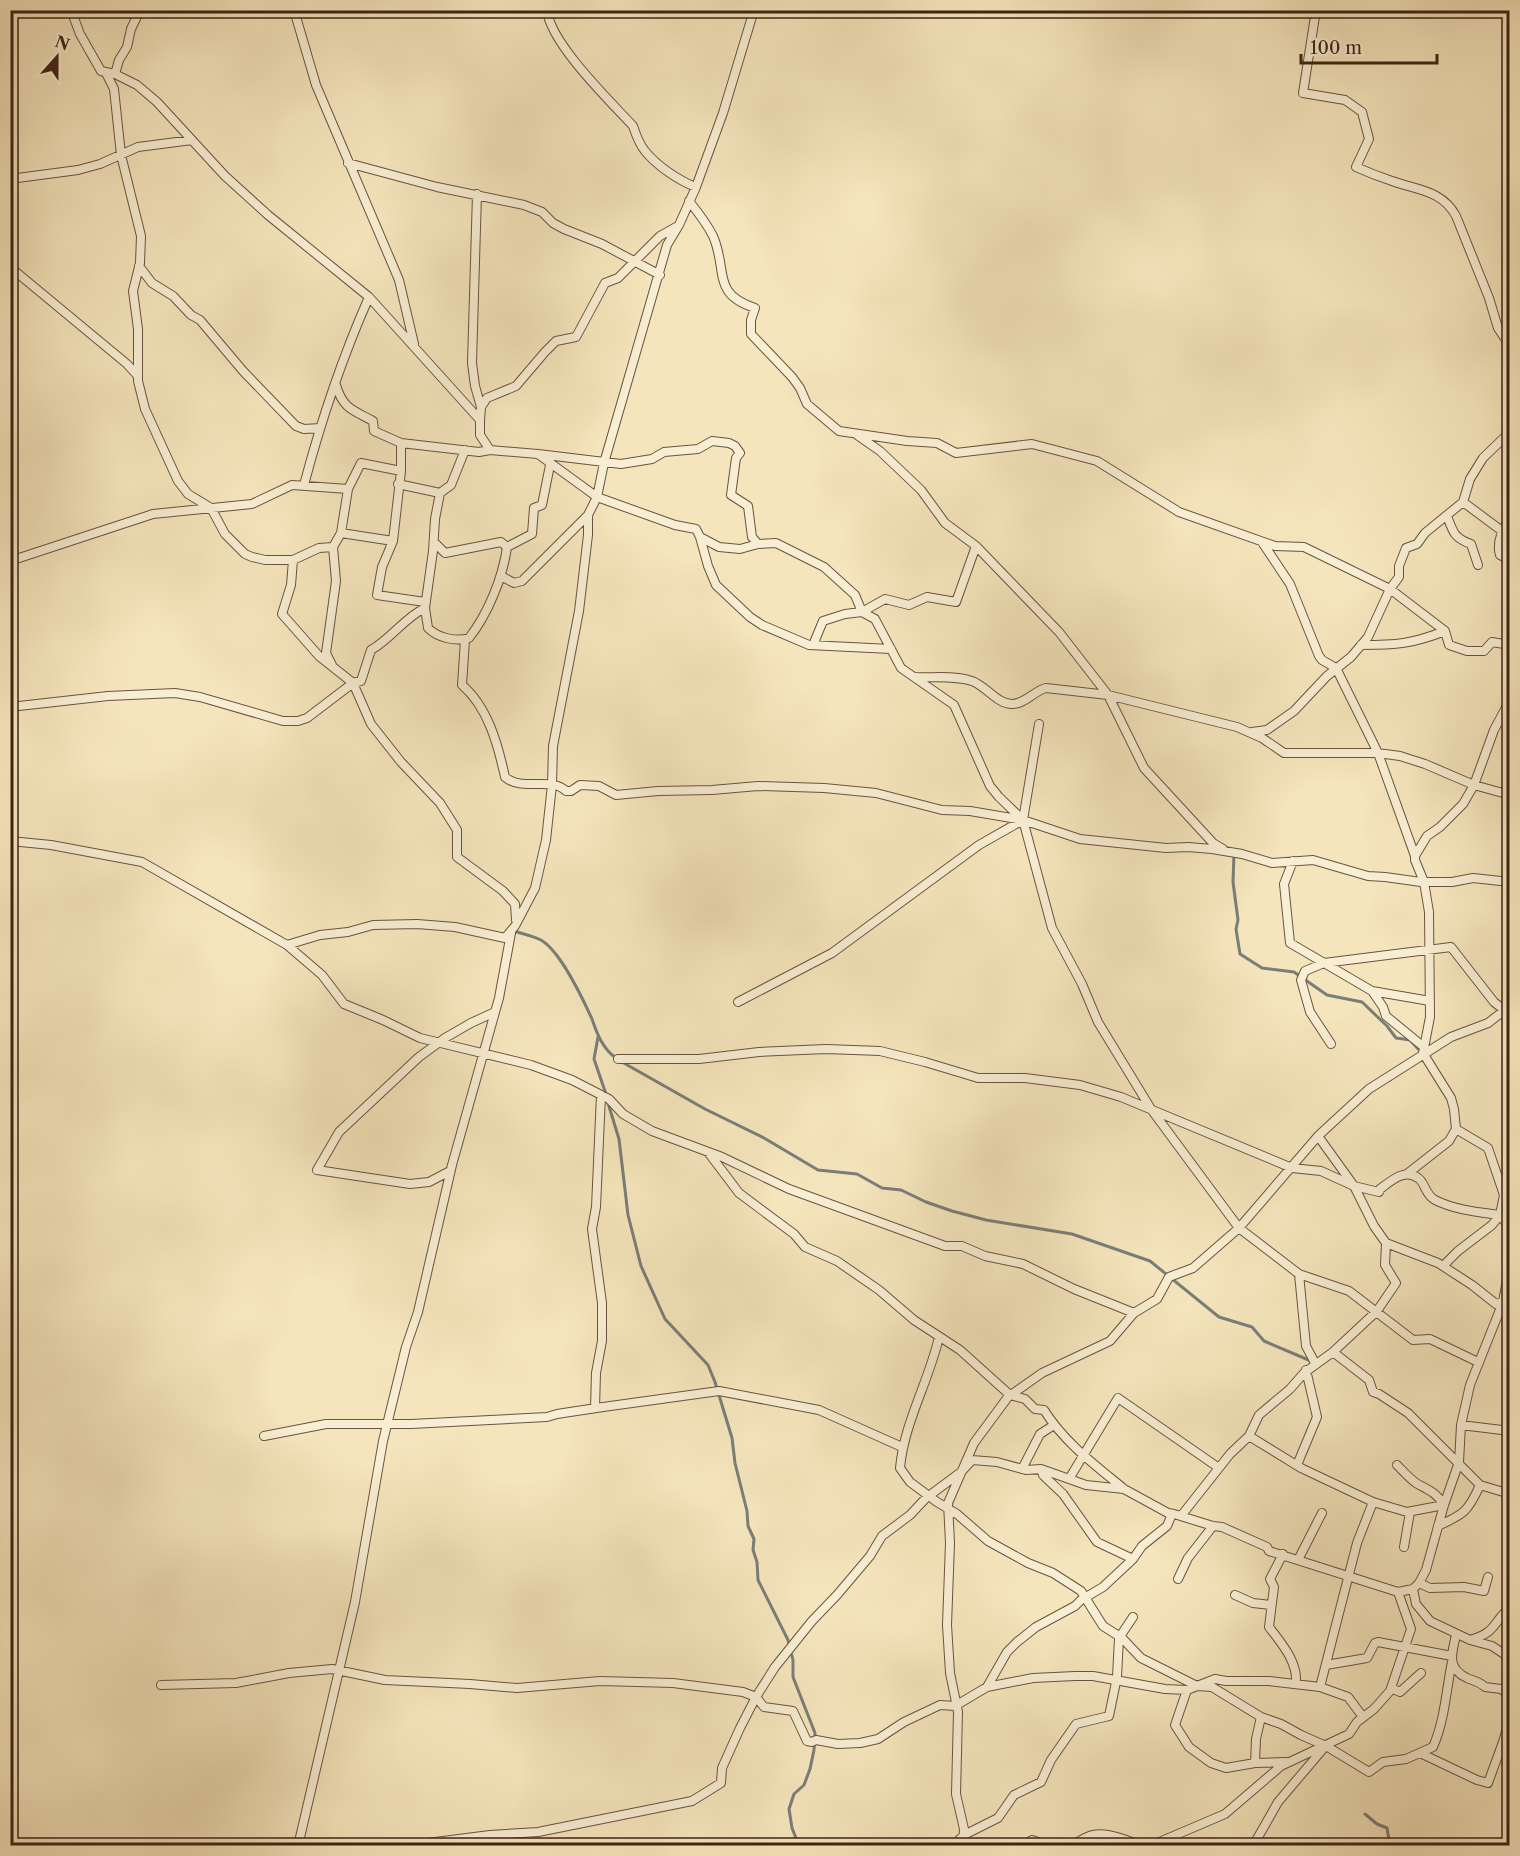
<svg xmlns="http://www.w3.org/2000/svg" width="1520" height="1856" font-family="'Libre Caslon Text',serif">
<rect width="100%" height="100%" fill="#f5e5bc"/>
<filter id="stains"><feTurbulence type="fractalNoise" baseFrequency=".00333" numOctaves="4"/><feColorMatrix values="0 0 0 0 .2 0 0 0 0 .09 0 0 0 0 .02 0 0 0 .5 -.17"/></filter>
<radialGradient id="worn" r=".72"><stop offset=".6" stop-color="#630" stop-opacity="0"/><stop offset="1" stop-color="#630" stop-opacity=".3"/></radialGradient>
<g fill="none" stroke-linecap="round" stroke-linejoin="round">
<path stroke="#7a7e79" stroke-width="3" d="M1234,853L1233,882L1238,920L1236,929L1240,954L1262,968L1294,972L1327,995L1362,1002L1387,1026L1396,1038L1410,1040L1421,1052
M514,931C523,934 533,936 541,940C560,951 583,999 592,1019C597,1034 603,1049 616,1058
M598,1037L594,1059L607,1097
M622,1062L705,1109L764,1138L818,1170L857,1174L882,1188L901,1190L926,1202L952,1211L986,1220L1072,1234L1150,1261L1219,1317L1252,1327L1264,1341L1311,1361
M608,1103L619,1139L628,1215L641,1266L665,1319L708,1365L715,1382L732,1438L735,1463L747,1511L748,1526L754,1539L753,1550L757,1562L758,1580L788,1640L793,1660V1677L815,1733L814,1750L810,1769L804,1785L794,1794L789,1809L792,1828L799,1846
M1365,1814L1377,1824L1387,1828L1390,1846"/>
<g stroke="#6c533e" stroke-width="10">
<path id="street" d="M71,10L80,34L101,71L115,74L137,85L157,102L225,176L268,215L369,297L480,420V435L490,450L538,454L597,497L675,525L696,529L700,537L719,547L740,549L758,544L776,543L824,567L855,595L862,612L875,619L901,668L954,705L990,786L999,797L1023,820L1052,928L1082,984L1098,1022L1151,1109L1239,1228L1299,1274L1349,1291L1413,1340L1430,1339L1478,1362
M294,10L316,85L399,280L414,344
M547,10C550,43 610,101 633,126C636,135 639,144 645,151C656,165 679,181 696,187
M1316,10L1303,93L1345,100L1362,112L1369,139L1356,167C1367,172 1380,177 1392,181C1417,190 1442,190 1456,216L1489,298L1498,328L1510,346
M10,30L14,10
M106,73L114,89L121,155L141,236L140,263L133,291L138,329V381L145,409L178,481L188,494L211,508L225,534L245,554L252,557L265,560H293L319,548L333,547
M115,74L119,60L127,47L131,29L140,10
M348,163L437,187L524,205L542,212L553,223L564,229L602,244L660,275
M10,179L78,170L100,164L138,147L192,140
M477,194L472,363L475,386L481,407
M689,201C697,211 707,224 713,236C728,270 711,294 755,308L751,320V334L792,377L800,388L807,404L839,431L907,441L937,443L956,453L1032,444L1097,461L1179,512L1275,546L1304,547L1390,589L1445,631L1449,645L1467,651H1484L1492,642L1510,645
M139,266L152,283L173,296L191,315L200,320L243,371L296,426L304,429L320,428
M10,267L127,364L137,375
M336,385C343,409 353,410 373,421L374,431L401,443L479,452L490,450
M480,420L481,407L487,398L516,386L545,352L556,341L576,337L605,283L618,278L660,236L676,227
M857,435L880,451L921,490L945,523L976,546L1059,632L1108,695L1144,768L1213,843L1223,849
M401,443V471L393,541L382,567L377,595L425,602
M538,454L621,464L652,459L664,452L698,449L712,441L729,443L735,446L740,453L736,458L731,495L748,506L752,537L758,544
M398,484L440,493
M304,485C321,421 342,358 369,297
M1463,502L1502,531
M1447,516C1453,532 1454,538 1471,544L1478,565
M1510,517C1503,529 1496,542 1500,555L1510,560
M341,533L393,541
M700,537L708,566L716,585L750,617L762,625L809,645L891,649
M434,542L445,553L501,542L507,547
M1262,542L1290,584L1319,656L1322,660L1336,668L1378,753L1415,856
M293,560L291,585L282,614L319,656L353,683L371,724L401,762L440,803L457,830V857L503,891L515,904L516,920
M10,561L153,514L252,504L292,485L348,489
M501,576L514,583L522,581L588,515
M425,608L428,628C438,638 456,642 469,638C488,614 503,577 507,547L532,534L534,508L542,505L550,465
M465,640L462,685C488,707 498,745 505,777C522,792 551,776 566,791H571L580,785L599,786L616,795L658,791L712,790L758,786L824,788L876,793L942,810L970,811L1023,820L1080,839L1166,848L1188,847L1212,849L1242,854L1272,863L1313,860L1368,876L1385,877L1421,882H1452L1473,878L1510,882
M813,645L823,621L845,614L862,612L885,599L909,605L927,597L956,602L976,546
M1361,645C1396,645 1412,644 1445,631
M332,665L326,653L336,581L333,547L341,533L348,489L361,463L401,471
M915,677C933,678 955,675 972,681C986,686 997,704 1012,704C1025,704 1034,691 1046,688L1108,695L1237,727L1262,738L1284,753H1378L1400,756L1425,764L1474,785L1510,795
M10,707L108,696L175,693L200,697L283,721H298L307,718L353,683L361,681L371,650C391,639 404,618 425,608L433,551L435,519L440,493L451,485L465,450
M1252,732L1267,730L1294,711L1327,676L1351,657L1368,637L1390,589L1399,577V566L1406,548L1417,544L1425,533L1463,502L1470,479L1483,458L1510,432
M10,841L51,845L142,862L287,945L322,975L344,1004L383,1020L420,1038L531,1065L572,1080L609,1099L623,1114L652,1131L722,1157L789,1189L945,1246H962L985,1256L1023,1264L1074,1289L1134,1313
M1293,861L1284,884L1290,943L1372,991L1383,1007L1386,1016L1425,1048
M287,945L320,935L348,932L373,925L417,924L455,927L505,938L515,926L535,888L546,840L552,785L553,746L579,611L588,535V515L597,497L604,463L667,245L679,225L696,187L723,113L754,10
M1372,991L1430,1001
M738,1002L832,953L979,845L1023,820L1039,724
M1331,1044L1310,1012L1301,980L1305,971L1324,963L1451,947L1494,1002L1504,1010L1510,1021
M1423,1053L1430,1017L1429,912L1424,882L1415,860V856L1427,836L1440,827L1463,804L1474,785L1494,730L1510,700
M1423,1053L1451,1098L1454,1109L1456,1129
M618,1059H699L759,1052L826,1049L880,1051L925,1062L978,1078H1025L1080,1085L1121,1097L1292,1168L1321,1171L1354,1186L1379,1192L1380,1189C1391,1181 1405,1168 1418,1178C1425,1182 1425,1195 1435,1200C1455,1210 1478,1212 1500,1215L1510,1228
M1318,1136L1354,1186L1374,1226L1386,1243L1438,1263L1472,1285L1496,1304L1503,1302L1510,1304
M708,1152L739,1193L794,1234L805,1247L837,1261L879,1290L914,1320L960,1350L1010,1395L1025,1399L1035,1409L1044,1410C1064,1442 1095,1465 1123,1488
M450,1171L429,1182L410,1184L317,1170L339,1132L419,1057L445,1038L471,1023L495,1012
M1407,1174L1449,1141L1456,1129L1488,1148L1504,1195L1500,1215L1492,1225L1458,1251L1443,1266
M1299,1274L1306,1346L1315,1363
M939,1337C929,1381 904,1423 900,1468L910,1482L937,1502L957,1514L988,1541L1028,1563L1053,1573L1081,1591L1103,1626L1122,1638L1141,1658L1197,1686L1212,1687L1261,1717L1281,1724L1301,1735L1326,1746L1369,1772L1383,1762L1406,1759L1433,1747C1445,1720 1446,1690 1452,1662
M1333,1352L1369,1380L1373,1392L1379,1394L1408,1413L1480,1485L1510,1494
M595,1408L596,1373L602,1341V1303L592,1229L596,1207L601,1095
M1461,1425L1510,1431
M264,1436L326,1424H411L547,1417L557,1414L603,1407L719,1391L819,1410L902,1447
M1249,1436L1301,1468L1373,1502L1407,1512L1444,1505C1436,1492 1428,1490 1416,1483C1409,1478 1403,1471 1397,1465
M1297,1465L1317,1417L1306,1370
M1022,1469L1040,1434L1054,1425
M1041,1469L1043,1475L1063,1494L1097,1542L1133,1559
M1069,1479L1118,1398L1219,1468
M1181,1516L1230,1454L1249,1436L1259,1415L1290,1389L1304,1373L1333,1352L1377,1311L1396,1283L1385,1265L1386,1243
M1438,1526C1464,1514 1468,1512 1480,1485
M1404,1547L1410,1512
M1283,1554L1270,1579L1274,1587L1269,1627C1282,1644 1298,1662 1296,1684
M1298,1560L1322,1513
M1178,1579L1188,1558L1213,1526
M1419,1583L1430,1588L1464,1587L1484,1591L1488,1577
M1413,1589L1416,1604L1430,1621L1470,1640C1498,1632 1492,1622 1510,1608
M1235,1595L1253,1603L1271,1605
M1456,1635C1452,1653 1446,1668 1467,1678C1474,1681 1480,1682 1485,1687L1501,1689L1510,1695
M1470,1640L1492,1646L1510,1658
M1326,1665L1367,1658L1375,1643L1378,1642L1452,1656
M161,1685L236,1683L289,1673L332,1669L385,1680L470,1684L517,1688L600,1681L673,1683L743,1692L756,1697L764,1707L793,1711L807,1741L812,1742L816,1740L838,1744L860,1743L878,1739L904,1722L940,1705L955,1706L987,1687L1033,1678L1075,1676H1093L1165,1689L1187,1690L1215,1679L1226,1681H1269L1320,1687L1348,1697L1363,1717
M987,1687L1007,1652L1017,1642L1036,1627L1075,1606L1081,1600L1103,1587L1133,1559L1142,1546L1167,1526L1172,1514
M1320,1687L1357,1543L1373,1502
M1391,1688L1400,1692L1421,1673
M1187,1690L1175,1725L1189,1747L1211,1763L1226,1768L1255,1763L1286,1762
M1420,1753L1477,1780L1488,1783L1503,1742L1510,1718
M1255,1763L1256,1739L1261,1717
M298,1846L355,1602L383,1441L406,1347L418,1312L452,1165L499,998L511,933
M404,1846L490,1835L538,1832L692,1801L721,1783L722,1768L740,1728L756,1697L775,1667L812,1621L837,1595L870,1556L882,1536L910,1515L926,1498L961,1472L972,1460L997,1462L1026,1470L1041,1469L1086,1485L1124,1489L1168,1513L1174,1514L1213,1526L1222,1527L1267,1547L1269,1551L1398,1592L1413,1589L1419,1583L1426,1570L1444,1505L1459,1462L1461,1425L1470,1385L1503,1302L1510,1263
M953,1846L964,1835L998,1818L1014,1795L1041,1782L1051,1760L1076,1724L1109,1716L1117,1677L1119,1638L1133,1617
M963,1846L964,1829L956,1794L958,1712L950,1673L947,1625L950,1543L948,1503L974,1443L1008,1397L1042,1373L1110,1341L1134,1313L1157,1299L1169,1277L1193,1268L1239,1228L1318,1136L1369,1089L1451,1037L1488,1023L1510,1006
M1023,1846L1032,1840L1050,1846
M1070,1846C1077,1844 1081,1839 1087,1837C1104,1829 1127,1841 1144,1846
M1150,1846L1225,1814L1281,1766L1349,1734L1357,1722L1374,1709L1390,1691L1411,1629L1398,1592
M1253,1846L1278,1802L1323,1749"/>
</g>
<use href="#street" stroke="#f8eed3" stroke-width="8"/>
</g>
<rect width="1520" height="1856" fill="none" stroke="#f5e5bc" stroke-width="36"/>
<rect x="12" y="12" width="1496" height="1832" fill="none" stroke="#3f2214" stroke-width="3"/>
<rect x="18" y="18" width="1484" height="1820" fill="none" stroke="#3f2214" stroke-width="1.5"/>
<g transform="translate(57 57) rotate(21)" stroke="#f8eed3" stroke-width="4.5" paint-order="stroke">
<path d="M0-4.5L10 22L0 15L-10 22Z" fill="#3f2214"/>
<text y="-9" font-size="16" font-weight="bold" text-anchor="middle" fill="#3f2214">N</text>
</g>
<path d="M1301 54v9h136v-9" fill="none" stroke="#3f2214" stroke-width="3"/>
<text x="1310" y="54" font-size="18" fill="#3f2214" stroke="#f8eed3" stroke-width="4.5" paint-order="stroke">100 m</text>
<rect width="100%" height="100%" filter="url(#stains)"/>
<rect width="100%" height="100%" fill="url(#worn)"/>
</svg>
